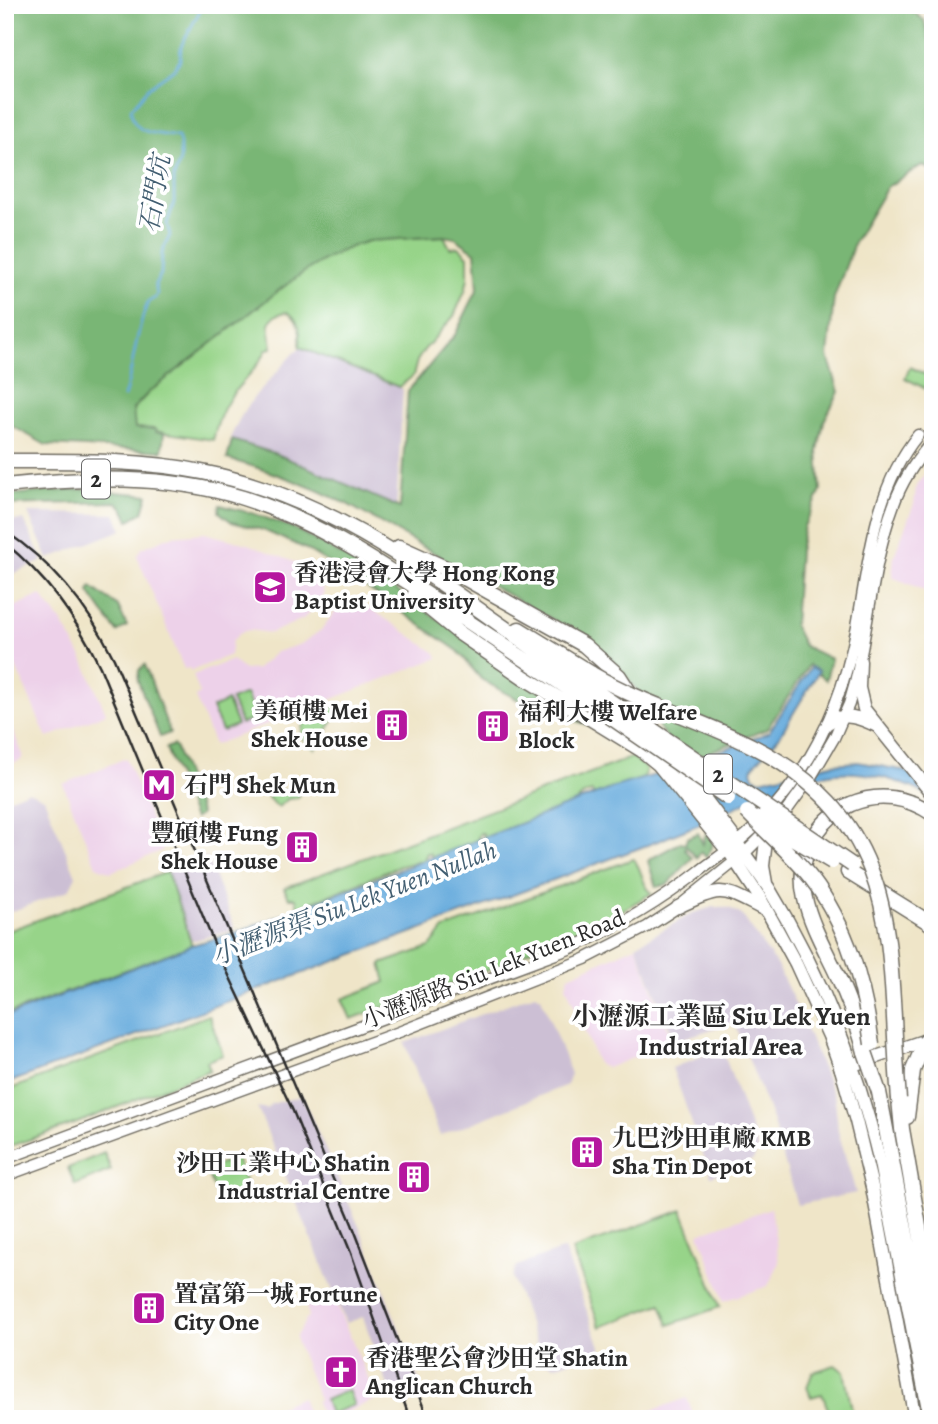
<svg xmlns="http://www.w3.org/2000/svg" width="938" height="1424" font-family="Alegreya,'Noto Serif TC',serif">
<rect width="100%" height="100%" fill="#fff"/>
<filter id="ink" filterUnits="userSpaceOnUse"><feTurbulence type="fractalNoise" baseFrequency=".0143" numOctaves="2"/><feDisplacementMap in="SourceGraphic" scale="14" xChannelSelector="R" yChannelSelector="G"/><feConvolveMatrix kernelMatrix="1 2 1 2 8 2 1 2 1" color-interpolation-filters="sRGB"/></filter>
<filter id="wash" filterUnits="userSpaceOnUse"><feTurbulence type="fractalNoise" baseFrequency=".00686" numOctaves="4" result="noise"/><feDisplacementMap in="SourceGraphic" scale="28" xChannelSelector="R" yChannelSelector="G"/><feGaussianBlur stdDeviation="1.57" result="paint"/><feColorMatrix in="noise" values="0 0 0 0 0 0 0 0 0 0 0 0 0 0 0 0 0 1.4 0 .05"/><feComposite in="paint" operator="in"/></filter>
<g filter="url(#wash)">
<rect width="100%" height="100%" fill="#efe5c8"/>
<path fill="#edd1e9" d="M933,461V591L931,593L892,577L894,556L914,504L916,487Z
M204,533L248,544L299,564L321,579L324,595L317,605L303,619L271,633L250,630L241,632L232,641L230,655L191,671L189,668L184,669L137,556L142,548L171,536Z
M41,595L61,621L83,659L106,713L47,738L5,642V611Z
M358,600L436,653L438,658L214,745L195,697L200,694L193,675L232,660L244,670L257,669L276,652L301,644L321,630L342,603L346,602L350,605Z
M5,711L23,755L21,760L5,767Z
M126,758L163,850L111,872L96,866L63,784Z
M636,946L673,1042L607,1068L598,1064L566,986L569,976Z
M771,1208L779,1262L768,1286L724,1301L699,1233Z
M332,1294L377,1399L331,1419H322L316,1402L319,1400L296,1341V1336L308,1317L306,1304Z
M302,1397L309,1419H249Z
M687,1398L693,1414L678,1419H628Z"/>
<path fill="#ccbfd4" d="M300,347L403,389L396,511L229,447L232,434L241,416L255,396Z
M28,513L115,514L122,530L48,559Z
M24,520L43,561L10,575L5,564V521Z
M28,791L44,798L76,876L69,890L5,914V800Z
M207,857L235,929L192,941L167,872Z
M713,907L729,908L742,915L776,964L797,1007L835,1099L838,1131L856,1193L797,1205L772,1119L734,1022L675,1041L636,945L693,913Z
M535,994L541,997L571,1074L567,1085L440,1136L405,1043Z
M714,1051L725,1057L758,1149L753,1160L711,1176L672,1068Z
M302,1096L364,1238L421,1386L392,1397L363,1317L346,1323L257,1107L267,1109L271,1104Z
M564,1249L601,1349L555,1366L543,1362L512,1277L517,1266Z"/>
<path fill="#97d489" stroke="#61805a" stroke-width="2" d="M444,236L450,248L459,247L468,256V278L465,291L454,316L424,350L417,361L413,376L399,387L300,347C301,333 300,319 287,312C278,313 272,316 269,324L272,348L267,349C259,368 241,381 230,398C221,411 217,425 213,440L134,428L133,410L148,393C180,368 213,342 245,317C282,288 322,253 368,241Z
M910,367L933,378L928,390L905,378Z
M246,694L256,718L241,724L231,700Z
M227,701L237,725L222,731L212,708Z
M342,707L315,749L302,738C297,716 325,707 342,707Z
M633,757L646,769L644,778L595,796L592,792C585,793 579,797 576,804L484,838L483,833H480L477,840L437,856L432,857L430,853H427L424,860L400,866L298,908L296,898H289L284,888Z
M271,788L300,794L298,798L288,799L278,807L268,798Z
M633,859C643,868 641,885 652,893L607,919L530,950L494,968L437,989L431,987L409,998L351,1019L342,999L386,982L381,964L430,947L444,929Z
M167,872L192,945L5,1015V932Z
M209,1015L223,1055L207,1061L210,1070L77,1123L5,1148V1091Z
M104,1153L111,1170L75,1185L68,1168Z
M236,1158L249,1191L220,1204L206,1170Z
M682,1210L720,1307L669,1325L661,1304L600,1327L572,1250Z
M835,1365L844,1372L854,1419H819L818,1417L829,1412L822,1394L811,1397L807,1387L813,1372Z
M348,1390L354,1405L330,1414L325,1400Z"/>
<path fill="#79b675" stroke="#527050" stroke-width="2" d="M5,5H904L924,20L933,52V171L922,165L887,187L855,241L834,298L828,356L839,392L824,421L818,451L821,491L804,526L799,551L794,626L804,646L831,659L826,680L809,665L767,729L684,762L660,729L636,689L611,659L589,640L345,503C306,484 269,470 227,459L232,440L277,454L400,508L408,391L455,335L478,288L475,252L455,238L444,236L369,241C322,253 282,288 245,317C213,342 180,368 148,393L133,409L135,428L155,429L156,432L164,433L162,451L46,445L5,422Z
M82,489L148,495L143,512L129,520L123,508L117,502L5,505V495Z
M220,505L255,514L293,528L362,566L592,726L534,708L504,692L481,679L458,651L347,574L304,548L263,530L232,522L219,512Z
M91,587L118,606L127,626L117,632L89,592Z
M145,665L170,733L160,737L138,681L139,670Z
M173,745L176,749L199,808L200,815L194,819L166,748Z
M698,833L703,844L706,833L713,840L712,848L706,857L701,852L697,858L686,846L685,849L692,858L668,884L656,887L648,861L650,859L681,842L685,844L687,838Z"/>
<path fill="#68acdd" stroke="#4a6c84" stroke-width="2" d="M811,667L819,671L779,737L754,765L752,770L754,777L760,780L832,764L858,762L901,770L921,778L933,797C908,785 884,775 856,773C815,768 759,796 723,813C702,824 679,832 658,841L5,1084V1017L192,945L235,933L620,785L666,772L757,737L769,732Z"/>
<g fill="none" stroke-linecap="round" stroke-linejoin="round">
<path stroke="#68acdd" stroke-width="2.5" d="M124,397C134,366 135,333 148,302L155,298L157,294L155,284L161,274L162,253L170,235L167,224L174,202V177L180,160V144L178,137C156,132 133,137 131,109L149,87L174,69L180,60L181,46L203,5"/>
</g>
</g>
<g filter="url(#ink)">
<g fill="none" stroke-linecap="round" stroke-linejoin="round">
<g stroke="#706c62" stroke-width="13">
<path id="secondary" d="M5,1159L569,949C618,927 659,903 701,870C721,855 742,841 759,823C813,769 843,700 857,626C869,560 874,489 918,435
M5,1176L399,1032L585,959L647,927L678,907L744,854L785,813L811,777L834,738L849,704L855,683C869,624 873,560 894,504C902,481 915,462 930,444"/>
</g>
<g stroke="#706c62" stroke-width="15">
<path id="primary" d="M737,843C747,858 758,872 768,887C820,972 857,1065 880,1163L930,1419
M728,850L760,898L796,964L829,1036L841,1069L856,1121L872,1187L915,1419
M766,883L763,866L767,832
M678,907C726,885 720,888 765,910"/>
</g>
<g stroke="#706c62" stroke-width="15">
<path id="trunk" d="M860,661L859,688L864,709L933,795
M828,723C844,711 861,718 877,726
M841,1069L932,1038"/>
</g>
<g stroke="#706c62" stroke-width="17">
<path id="motorway" d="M5,461C71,461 137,459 202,472C350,500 463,603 585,684
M5,486C84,477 166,474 243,498C312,520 371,558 431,597C480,629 528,662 577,694
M399,547L452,571L584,645L619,676L655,732
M414,596L458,632L525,678L642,750L659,764L728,850
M519,629L592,674
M679,766L737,843
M848,872L933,925
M865,1052C859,1028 850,1004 840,981C820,936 783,885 815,835C824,822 836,810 851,804C879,792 908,797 933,814
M879,1092L933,1377
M899,1099L902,1129L933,1307
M907,1117L913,1070L925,1042"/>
</g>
<use href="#secondary" stroke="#fff" stroke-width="10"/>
<use href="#primary" stroke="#fff" stroke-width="12"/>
<use href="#trunk" stroke="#fff" stroke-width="12"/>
<use href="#motorway" stroke="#fff" stroke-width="14"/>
<path stroke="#2b2b2b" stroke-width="2.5" d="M5,531C53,563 89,608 114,659L352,1224L428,1419
M5,543C47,577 77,619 100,667L216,948L293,1111L351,1253L410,1419"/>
<g stroke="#706c62" stroke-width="17" stroke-linecap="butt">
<path id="motorway-bridge" d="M592,674C643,704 699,719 752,746C909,826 886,951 899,1099
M585,684L852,865
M577,694L728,798
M747,812C768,834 792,854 811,878C848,926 864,985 872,1044
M759,818L832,862
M925,1042L933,1032
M865,1052L879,1092"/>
</g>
<use href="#motorway-bridge" stroke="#fff" stroke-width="14"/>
</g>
</g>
<defs>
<g id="university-square" transform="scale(1.75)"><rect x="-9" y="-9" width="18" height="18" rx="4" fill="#b5179e" stroke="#fff"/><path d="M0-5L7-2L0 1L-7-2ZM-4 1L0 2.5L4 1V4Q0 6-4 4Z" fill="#fff"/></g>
<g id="building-square" transform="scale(1.75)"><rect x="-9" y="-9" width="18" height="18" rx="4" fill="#b5179e" stroke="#fff"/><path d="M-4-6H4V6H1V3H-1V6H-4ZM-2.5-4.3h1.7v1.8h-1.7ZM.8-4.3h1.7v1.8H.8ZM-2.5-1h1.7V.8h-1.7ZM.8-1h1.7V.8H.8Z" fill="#fff"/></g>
<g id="metro-square" transform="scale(1.75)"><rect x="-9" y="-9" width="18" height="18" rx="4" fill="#b5179e" stroke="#fff"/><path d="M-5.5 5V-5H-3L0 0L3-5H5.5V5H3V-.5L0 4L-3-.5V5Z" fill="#fff"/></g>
<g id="church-square" transform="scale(1.75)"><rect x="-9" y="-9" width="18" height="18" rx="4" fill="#b5179e" stroke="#fff"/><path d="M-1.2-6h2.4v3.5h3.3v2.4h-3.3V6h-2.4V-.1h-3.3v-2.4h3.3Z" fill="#fff"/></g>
</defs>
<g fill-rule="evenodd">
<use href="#university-square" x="270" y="587"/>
<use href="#building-square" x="392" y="725"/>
<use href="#building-square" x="493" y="726"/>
<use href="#metro-square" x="159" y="785"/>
<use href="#building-square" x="302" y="847"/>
<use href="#building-square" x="587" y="1152"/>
<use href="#building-square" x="414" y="1177"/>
<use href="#building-square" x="149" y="1308"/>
<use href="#church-square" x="341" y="1372"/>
</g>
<g text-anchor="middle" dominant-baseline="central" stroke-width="7" stroke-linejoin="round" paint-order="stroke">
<g fill="#fff" stroke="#6b6b6b" stroke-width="2">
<rect x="82" y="459.5" width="28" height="39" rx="5"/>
<rect x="704" y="754.5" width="28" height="39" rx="5"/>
</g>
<g font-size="23" font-weight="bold" fill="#2b2b2b">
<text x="96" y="479">2</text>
<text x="718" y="774">2</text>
</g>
<g font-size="24" font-weight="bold" fill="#2b2b2b" stroke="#fff" text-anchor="start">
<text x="294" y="573">香港浸會大學 Hong Kong<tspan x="294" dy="28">Baptist University</tspan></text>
<text x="368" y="711" text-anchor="end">美碩樓 Mei<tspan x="368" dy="28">Shek House</tspan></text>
<text x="518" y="712">福利大樓 Welfare<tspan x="518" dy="28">Block</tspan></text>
<text x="184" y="785">石門 Shek Mun</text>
<text x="278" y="833" text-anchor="end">豐碩樓 Fung<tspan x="278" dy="28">Shek House</tspan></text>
<text x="612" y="1138">九巴沙田車廠 KMB<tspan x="612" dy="28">Sha Tin Depot</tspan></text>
<text x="390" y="1163" text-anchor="end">沙田工業中心 Shatin<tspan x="390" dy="28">Industrial Centre</tspan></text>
<text x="174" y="1294">置富第一城 Fortune<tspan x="174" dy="28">City One</tspan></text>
<text x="366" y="1358">香港聖公會沙田堂 Shatin<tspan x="366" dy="28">Anglican Church</tspan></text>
</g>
<g font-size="24" fill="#2b2b2b" stroke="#fff">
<text transform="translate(493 969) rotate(-22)">小瀝源路 Siu Lek Yuen Road</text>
</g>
<g font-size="26" font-style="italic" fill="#435f72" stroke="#fff">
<text transform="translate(155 194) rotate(-81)">石門坑</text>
<text transform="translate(354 903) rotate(-21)">小瀝源渠 Siu Lek Yuen Nullah</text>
</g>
<g font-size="26" font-weight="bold" fill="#2b2b2b" stroke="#fff">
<text x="721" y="1016">小瀝源工業區 Siu Lek Yuen<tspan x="721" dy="30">Industrial Area</tspan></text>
</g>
</g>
<rect width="938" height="1424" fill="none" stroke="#fff" stroke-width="28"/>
</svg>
